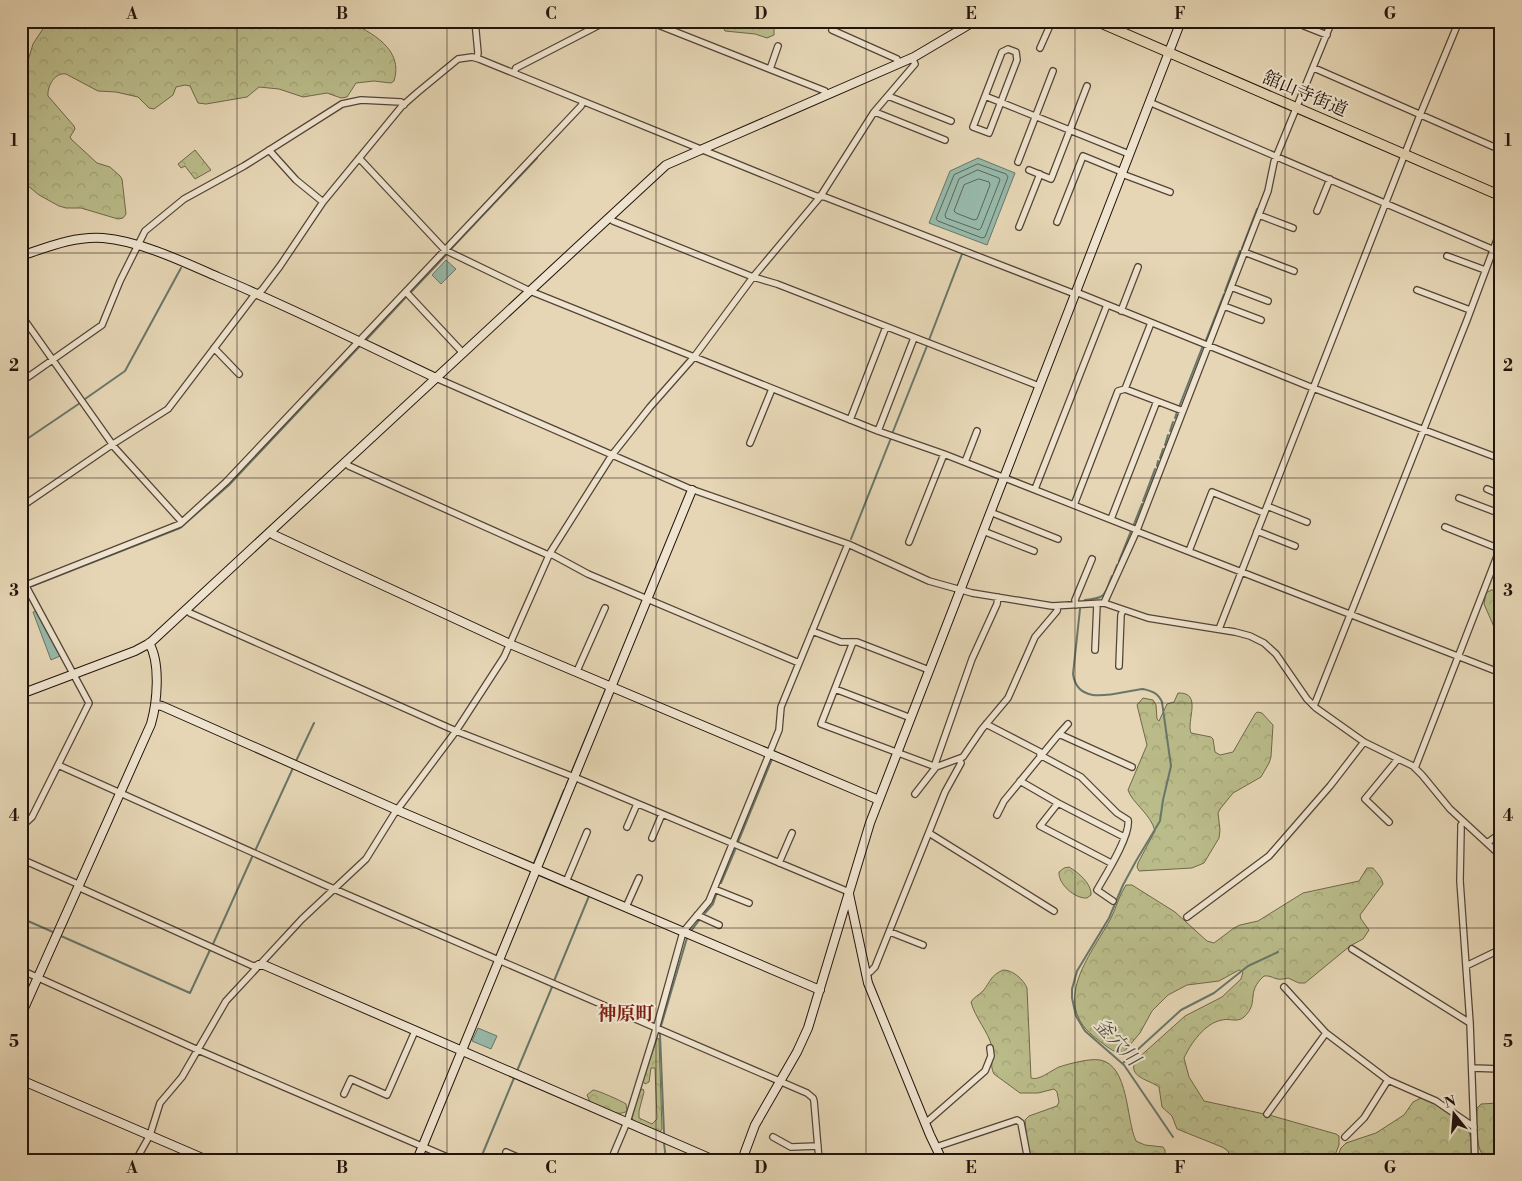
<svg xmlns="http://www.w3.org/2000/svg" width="1522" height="1181" font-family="'Libre Bodoni','Noto Serif JP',serif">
<defs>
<pattern id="forest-crowns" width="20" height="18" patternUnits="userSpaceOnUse" patternTransform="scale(1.25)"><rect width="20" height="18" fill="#babc8a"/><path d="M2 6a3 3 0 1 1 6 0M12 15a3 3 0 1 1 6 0" fill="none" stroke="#a0a176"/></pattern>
</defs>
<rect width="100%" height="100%" fill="#e6d6b5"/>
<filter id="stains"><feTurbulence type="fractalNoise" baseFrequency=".004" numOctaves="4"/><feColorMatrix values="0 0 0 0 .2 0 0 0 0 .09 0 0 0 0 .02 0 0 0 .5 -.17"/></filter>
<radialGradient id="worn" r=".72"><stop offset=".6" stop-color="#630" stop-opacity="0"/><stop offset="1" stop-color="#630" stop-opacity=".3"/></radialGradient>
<path fill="url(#forest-crowns)" stroke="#6e684a" d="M48,21H348C372,33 404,49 394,81L391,83L374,81L356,83L347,97L341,98L327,93L303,97L279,89L259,87L247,97L206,104L198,103L190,86L185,85L176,87L173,95L154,109L149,108L138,97L116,92L98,91L66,74C55,72 47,86 48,96L74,126L75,129L70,137L71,139L97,163L110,167L120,176L122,179L126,214L123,218L118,219L81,208H66L59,206L39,195L21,180V84L33,44Z
M720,21H770L774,26V35L767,38L755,34L725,31Z
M195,150L211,170L195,179L185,166L181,168L178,164Z
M1491,590H1501V643L1484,604L1486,593Z
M1178,693C1203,692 1186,721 1191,733L1211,737L1213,739L1215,752L1220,755L1233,752L1255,714L1257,712L1262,713L1273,725L1271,757L1269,763L1261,777L1233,793L1220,809L1218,813L1220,830L1219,838L1204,863L1192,868L1139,871L1137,867L1138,863L1155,831C1151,814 1132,803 1128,790L1147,745L1137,705L1143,698L1153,700L1156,705L1157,719L1159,721L1167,704L1174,702Z
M1069,867C1078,872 1092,884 1091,895L1087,898C1075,899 1058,884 1059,872L1064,868Z
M1367,868H1373C1377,873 1382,878 1383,884L1360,915L1361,919L1369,930L1363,939L1350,946L1305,983H1299L1288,978C1274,982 1274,975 1264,976C1245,993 1260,1002 1244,1017C1237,1023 1230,1018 1222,1020C1205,1023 1191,1043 1184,1058L1189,1077L1204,1101L1269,1115L1336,1134L1339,1136V1145L1333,1160H1289L1277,1156L1274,1160H1233L1227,1150L1222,1147L1177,1129L1172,1116L1162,1107L1159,1087C1150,1080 1126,1077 1136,1060L1185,1016L1222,997L1241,979L1243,972L1239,970L1219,981L1187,985L1168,995L1152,1011L1140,1033L1123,1053C1114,1054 1104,1044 1097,1039C1049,1004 1090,956 1110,920C1116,909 1119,895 1126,885H1132L1175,912L1207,941L1214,943L1234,928L1240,925L1258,921L1303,893L1359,881Z
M1003,970C1013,970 1023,979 1027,988L1031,1078C1039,1081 1050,1071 1059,1067C1068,1064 1090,1058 1100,1060C1129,1065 1126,1120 1136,1141L1145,1145L1163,1147L1165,1150V1154L1155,1160H1032L1028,1149L1025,1120L1029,1116L1057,1106L1059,1102L1057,1092L1054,1089L1038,1093H1020L994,1074C989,1065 994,1057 992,1047C988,1031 975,1018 971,1002C974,997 979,995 983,991C991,981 990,976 1003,970Z
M657,1038L659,1039L662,1129L660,1132L634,1121L632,1118L639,1091L643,1089L644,1092L639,1111V1118L652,1124L657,1119L655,1068H651L649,1082L645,1084L643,1081Z
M593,1090C597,1090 622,1101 626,1104L627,1111C617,1118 601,1107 590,1102L587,1095Z
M1501,1097V1156C1496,1156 1489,1157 1484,1155C1475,1151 1477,1117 1477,1108L1481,1104L1498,1103L1497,1101Z
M1421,1098C1434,1101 1465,1120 1469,1132C1472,1141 1471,1151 1471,1160H1336L1341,1148L1346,1143L1376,1133L1404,1115L1413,1102Z"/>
<path fill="#97b9aa" stroke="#68776a" d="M978,158L1015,173L987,245L929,223L950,171Z
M446,260L456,269L441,284L432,275Z
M36,611L60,656L51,660L33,612Z
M478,1028L497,1036L491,1049L472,1041Z"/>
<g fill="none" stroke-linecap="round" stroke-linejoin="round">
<path stroke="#5c665a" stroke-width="1" d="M978,164L1006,174L1008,177L985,237L982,238L938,221L936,219L954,175Z
M978,170L999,178L1000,180L981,228L979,230L946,218L945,215L959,179Z
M979,179L989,182L990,185L977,219L974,220L956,213L954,211L964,185Z"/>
<path stroke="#68776a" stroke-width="2" d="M1242,248L1257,209
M451,249L537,158
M1225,291L1240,251
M411,292L447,254
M367,339L406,297
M929,340L962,254
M1206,340L1224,294
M85,399L125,371L181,268
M1179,407L1202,348
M1175,418L1177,412
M1170,431L1173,422
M892,434L927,346
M21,443L80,403
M1165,445L1168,435
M1160,458L1163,449
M1157,466L1158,461
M1143,501L1155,469
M1134,524L1142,504
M851,539L891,438
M1119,561L1131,531
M21,566L29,581
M1114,573L1117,565
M32,586L180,528L229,485L359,347
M645,594L687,493
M1083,602L1085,600C1107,598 1104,595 1112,576
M1080,609L1073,674C1078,709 1120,691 1143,689C1152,691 1158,693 1162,702L1171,766L1163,800L1160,821L1136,861L1123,885L1109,918L1077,971L1072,989V998L1076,1016L1085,1031L1124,1065L1173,1137
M610,680L642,602
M296,761L314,723
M572,771L606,689
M566,787L568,781
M738,842L772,759
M255,851L293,768
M21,862L27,865L21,877
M534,863L564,790
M539,875L589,896L554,981
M721,883L735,850
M705,913L713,904L717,892
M21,918L53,932
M691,931L700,919
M61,936L190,993L210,950
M213,944L253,855
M661,1026L687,938
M660,1034L664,1133
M1123,1063L1181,1010L1214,993L1248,966L1278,952
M517,1071L552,987
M664,1143L666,1160
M480,1160L514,1078"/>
<g stroke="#534436" stroke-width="8">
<path id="street" d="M475,21L478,53L477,58
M648,21L825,91L827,95
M1304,26L1327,35
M832,30L897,59L899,64
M1040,48L1052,21
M1008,49L1016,52L1017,60L989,133L973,127L1002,52Z
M1314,68L1501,150
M770,69L778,46
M514,73L516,68L607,21
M888,96L951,121
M985,96L1129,154
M1149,102L1501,253
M875,112L945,140
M269,150L296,180L323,202
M359,158L445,250L530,291L878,431L944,454L1137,530
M1018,162L1053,71
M1029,170L1051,179L1087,86
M1122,174L1170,192
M1317,211L1330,179
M1259,215L1293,228
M609,217L613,221L753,277L777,284L1039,386
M1057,222L1083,156L1122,172
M1019,227L1040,174
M1244,252L1294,271
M1447,256L1485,270
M1231,287L1268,301
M1417,290L1470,310
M406,292L463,353
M1076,292L1313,388L1501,459
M1224,306L1261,320
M1121,311L1138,267
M21,315L115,448L182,522
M214,348L239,374
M436,378L688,488L848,544L929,581L972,593L1052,606L1104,603L1148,618L1235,632L1250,636L1264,643L1276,654L1307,699L1316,708L1364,742L1413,766L1422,775L1450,809L1501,856
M21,382L102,325L120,281L145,231L184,199L244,166L342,104L361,100L401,102L404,105
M1125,389L1151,323
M850,420L886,327
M878,431L914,338
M750,443L772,389
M345,462L349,466L546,554L553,555L588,574L799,663
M965,462L977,431
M1035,489L1107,305
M1487,489L1501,495
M1459,498L1501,514
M1074,505L1118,391L1125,389L1183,411
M1267,506L1307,522
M21,507L113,444L168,409L253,297L262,290L280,266L323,202L402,106L418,92L458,59L472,57L479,59L816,196L825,197L1075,294
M990,512L1058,539
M1111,519L1157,401
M1445,527L1500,549
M983,531L1034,551
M1136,531L1501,673
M1257,531L1295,546
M909,542L944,454
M1189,551L1212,492L1264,513
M21,577L89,703L32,817L21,827
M21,587L180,524L226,482L581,106L583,102
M1104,603L1137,530L1268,191L1274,162L1332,21
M1076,605L1075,600L1092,559
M186,609L190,613L456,731L574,777L849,892
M1219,629L1420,115L1459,21
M812,631L841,642H857L929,670
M853,642L821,724L936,767L963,757L982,729L1008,698L1035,637L1057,611L1058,606
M1095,650L1097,604
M1119,666L1121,615L1123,610
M577,671L605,608
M835,689L911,718
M1314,706L1467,320L1501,229
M986,724L1042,753
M1059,734L1068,724
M1040,755L1081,777L1117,813L1128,820C1131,835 1105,876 1097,890L1113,901
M58,765L334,889L807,1093L813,1098L814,1101L819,1160
M934,767L972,659L997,604L998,597
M1415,768L1501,546
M1020,781L1058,803L1124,837
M915,794L936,767
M1058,803L1040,826L1111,863
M997,815L1004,801L1059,734L1132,767
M1389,822L1365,799L1398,759
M1464,822L1461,825V829L1460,881L1470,1023L1475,1160
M627,827L637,804
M929,833L1054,911
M652,838L662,814
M1487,843L1501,833
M21,859L80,885
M779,863L792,833
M566,882L587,832
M78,887L253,966L259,965
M714,889L749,903
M626,907L639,878
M697,915L719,925
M1187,917L1269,856L1330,786L1364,742
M890,932L923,945
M1352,949L1470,1023
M1466,966L1501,949
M21,970L198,1050L454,1160
M865,974L870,972L875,967L945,792L961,763L959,759
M1284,987L1326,1033L1388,1080L1436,1101L1474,1127
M1472,1068L1501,1069
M344,1094L351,1079L387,1095L415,1031
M1267,1114L1326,1033
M925,1121L929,1120L985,1071L991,1056L990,1048
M773,1137L791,1147L818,1146
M1345,1137L1364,1118L1388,1080
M936,1147L1017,1120L1021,1123L1028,1160
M506,1152L524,1160
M1475,1157L1501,1158
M136,1160L150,1135L160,1103L182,1077L226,1001L302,919L366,859L394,814L456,731L504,657L550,553L612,455L650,407L694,357L753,277L820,197L874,112L915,64L912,58
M611,1160L627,1122L656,1029L683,932L709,901L779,730L781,707L848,544"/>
</g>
<g stroke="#22140b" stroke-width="10">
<path id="secondary" d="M21,256C48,247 74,236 103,238C140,241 184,262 218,277C292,308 364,344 436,378
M270,532L274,535L510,644L879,800
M21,694L135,651L150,643L666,165L914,57L975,21
M156,705L162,706L397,810L820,990
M849,894L868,983L930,1135L942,1160
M259,965H264L714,1160
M21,1015L151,724C157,703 161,663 149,643
M21,1080L207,1160
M417,1160L692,490
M742,1160L755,1125L797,1052L808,1028L870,823L1181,21"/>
</g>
<g stroke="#22140b" stroke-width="11">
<path id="primary" d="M1096,21L1501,196"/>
</g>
<use href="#street" stroke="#efe4cf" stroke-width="5.5"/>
<use href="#secondary" stroke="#efe4cf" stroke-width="8"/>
<use href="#primary" stroke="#e6d6b5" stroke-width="9"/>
</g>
<path fill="none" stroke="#22140b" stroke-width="1" stroke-opacity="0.55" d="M237,21V1160M447,21V1160M656,21V1160M866,21V1160M1075,21V1160M1285,21V1160M21,253H1501M21,478H1501M21,703H1501M21,928H1501"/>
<g text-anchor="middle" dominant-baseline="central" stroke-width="4" stroke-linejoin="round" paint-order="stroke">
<g font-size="18" fill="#22140b" stroke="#efe4cf">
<text transform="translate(1305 94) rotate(23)">舘山寺街道</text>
</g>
<g font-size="19" font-weight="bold" fill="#7a1f14" stroke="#efe4cf">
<text x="626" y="1014">神原町</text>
</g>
<g font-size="19" font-style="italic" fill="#4b4e43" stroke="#efe4cf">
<text transform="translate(1117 1042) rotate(47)">釜穴川</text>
</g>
</g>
<rect width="1522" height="1181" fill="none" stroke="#e6d6b5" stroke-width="55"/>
<g transform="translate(1454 1114) rotate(343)" stroke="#efe4cf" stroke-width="4" paint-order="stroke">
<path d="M0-4L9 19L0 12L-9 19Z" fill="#22140b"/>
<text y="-8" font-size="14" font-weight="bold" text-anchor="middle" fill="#22140b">N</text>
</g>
<rect x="28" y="28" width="1466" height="1126" fill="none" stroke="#22140b" stroke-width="2"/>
<g font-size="16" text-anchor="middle" font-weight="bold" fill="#22140b">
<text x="132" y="19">A</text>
<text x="342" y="19">B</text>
<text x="551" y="19">C</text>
<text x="761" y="19">D</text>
<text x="971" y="19">E</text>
<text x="1180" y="19">F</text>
<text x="1390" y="19">G</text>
<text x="14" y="146">1</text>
<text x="1508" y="146">1</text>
<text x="14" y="371">2</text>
<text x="1508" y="371">2</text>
<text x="14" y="596">3</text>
<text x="1508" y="596">3</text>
<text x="14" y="821">4</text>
<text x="1508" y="821">4</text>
<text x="14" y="1047">5</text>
<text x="1508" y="1047">5</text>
<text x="132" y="1173">A</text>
<text x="342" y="1173">B</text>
<text x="551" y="1173">C</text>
<text x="761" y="1173">D</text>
<text x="971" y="1173">E</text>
<text x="1180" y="1173">F</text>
<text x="1390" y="1173">G</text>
</g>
<rect width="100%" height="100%" filter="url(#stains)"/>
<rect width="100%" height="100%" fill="url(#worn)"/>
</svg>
